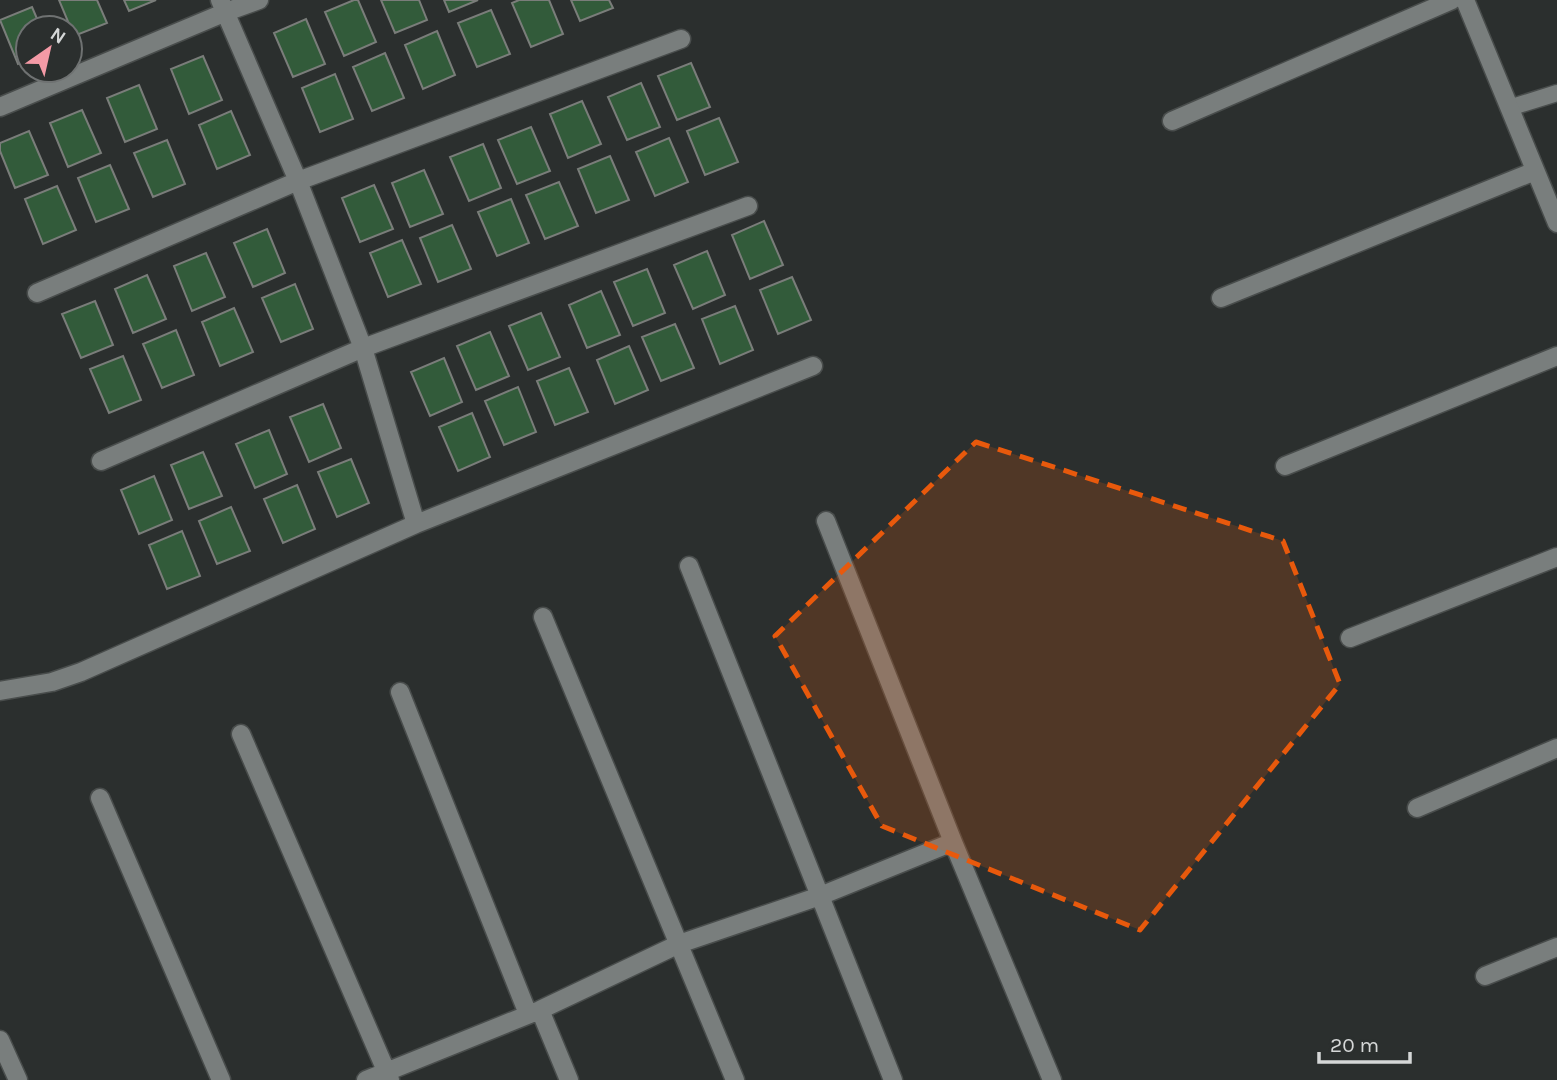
<svg xmlns="http://www.w3.org/2000/svg" width="1557" height="1080" font-family="Karla,sans-serif">
<rect width="100%" height="100%" fill="#2b2f2e"/>
<path fill="#325b3a" stroke="#7a7d7a" stroke-width="2" d="M59,0H97L107,23L74,36Z
M124,0H156L129,11Z
M354,0H358L376,42L344,56L325,12Z
M381,0H419L427,20L395,33Z
M444,0H478L449,12Z
M519,0H549L563,34L531,47L512,3Z
M571,0H609L613,8L580,21Z
M32,7L41,28H28V60L18,64L0,20Z
M491,10L510,54L477,67L458,23Z
M306,19L325,64L293,77L274,33Z
M437,31L455,75L423,89L405,45Z
M385,53L404,98L372,111L353,67Z
M203,56L222,100L189,114L171,69Z
M691,63L710,107L677,120L658,76Z
M335,74L353,119L320,132L302,88Z
M641,83L660,127L627,140L608,97Z
M139,85L157,129L125,142L107,98Z
M582,101L601,144L568,158L550,114Z
M82,110L101,153L68,167L50,123Z
M231,111L250,155L217,169L199,125Z
M719,118L738,162L705,175L687,131Z
M531,127L550,171L517,184L498,140Z
M29,131L48,175L15,188L0,151V143Z
M669,138L688,182L655,196L636,152Z
M167,140L185,184L153,197L134,153Z
M483,144L501,188L469,201L450,157Z
M610,156L629,200L596,213L578,169Z
M110,165L129,209L96,222L78,178Z
M424,170L443,214L410,227L392,183Z
M559,182L578,226L545,239L526,195Z
M374,185L393,229L360,242L342,198Z
M57,186L76,230L43,244L25,199Z
M511,199L529,243L497,256L478,212Z
M764,221L783,265L750,279L732,235Z
M452,225L471,269L438,282L420,238Z
M267,229L285,273L253,287L234,243Z
M402,240L421,284L388,297L370,253Z
M707,251L725,295L693,309L674,265Z
M206,253L225,297L192,311L174,266Z
M647,269L665,313L633,326L614,282Z
M147,275L166,319L133,333L115,289Z
M792,277L811,320L778,334L760,290Z
M295,284L313,329L281,342L262,298Z
M601,291L620,335L587,348L569,305Z
M95,301L113,345L81,358L62,314Z
M735,306L753,350L720,364L702,319Z
M234,308L253,352L220,366L202,322Z
M541,313L560,357L528,370L509,326Z
M675,324L694,368L661,381L642,337Z
M176,330L194,375L162,388L143,344Z
M490,332L509,376L476,390L457,346Z
M629,346L648,390L615,404L597,360Z
M123,356L141,400L109,413L90,369Z
M444,358L462,402L430,416L411,372Z
M569,368L588,412L555,425L537,381Z
M518,387L536,432L504,445L485,401Z
M323,404L341,448L309,462L290,417Z
M472,413L490,457L458,471L439,427Z
M269,430L287,474L255,488L236,444Z
M203,452L222,496L189,509L171,465Z
M351,459L369,503L337,517L318,472Z
M154,476L172,520L139,534L121,490Z
M297,485L315,529L283,543L264,499Z
M231,507L250,551L217,564L199,521Z
M182,531L200,576L167,589L149,545Z"/>
<g fill="none" stroke-linecap="round" stroke-linejoin="round">
<g stroke="#494d4c" stroke-width="19">
<path id="service" d="M1509,108L1557,93"/>
</g>
<g stroke="#494d4c" stroke-width="21">
<path id="minor" d="M220,0L298,181L363,348L416,524
M1465,0L1557,223
M0,107L226,12L259,0
M1172,121L1452,0
M37,293L298,181L681,39
M1221,298L1535,171
M101,461L363,348L748,206
M1285,466L1557,356
M826,521L953,842L1052,1080
M689,566L893,1080
M543,617L735,1080
M1350,638L1557,557
M0,691L52,682L81,672L416,524L813,366
M400,692L528,1014
M241,734L390,1080
M100,798L221,1080
M1417,808L1557,748
M1485,976L1557,947
M540,1010L569,1080
M0,1040L18,1080
M366,1080L540,1010L679,944L820,896L953,842"/>
</g>
<use href="#service" stroke="#797e7d" stroke-width="16"/>
<use href="#minor" stroke="#797e7d" stroke-width="18"/>
</g>
<path fill="#e8590c" fill-opacity="0.2" stroke="#e8590c" stroke-width="5" stroke-dasharray="14 9" stroke-linejoin="round" d="M976,442L1283,541L1340,684L1140,930L882,826L775,636Z"/>
<g transform="translate(49 49) rotate(34)"><circle r="33" fill="#2b2f2e" stroke="#6f7272" stroke-width="2"/>
<path d="M0-5L12 26L0 18L-12 26Z" fill="#f49aa6"/>
<text y="-10" font-size="19" font-weight="bold" text-anchor="middle" fill="#d5d7d7">N</text>
</g>
<path d="M1319 1052v10h91v-10" fill="none" stroke="#d5d7d7" stroke-width="3.5"/>
<text x="1330" y="1052" font-size="21" fill="#d5d7d7" stroke="#2b2f2e" stroke-width="5" paint-order="stroke">20 m</text>
</svg>
